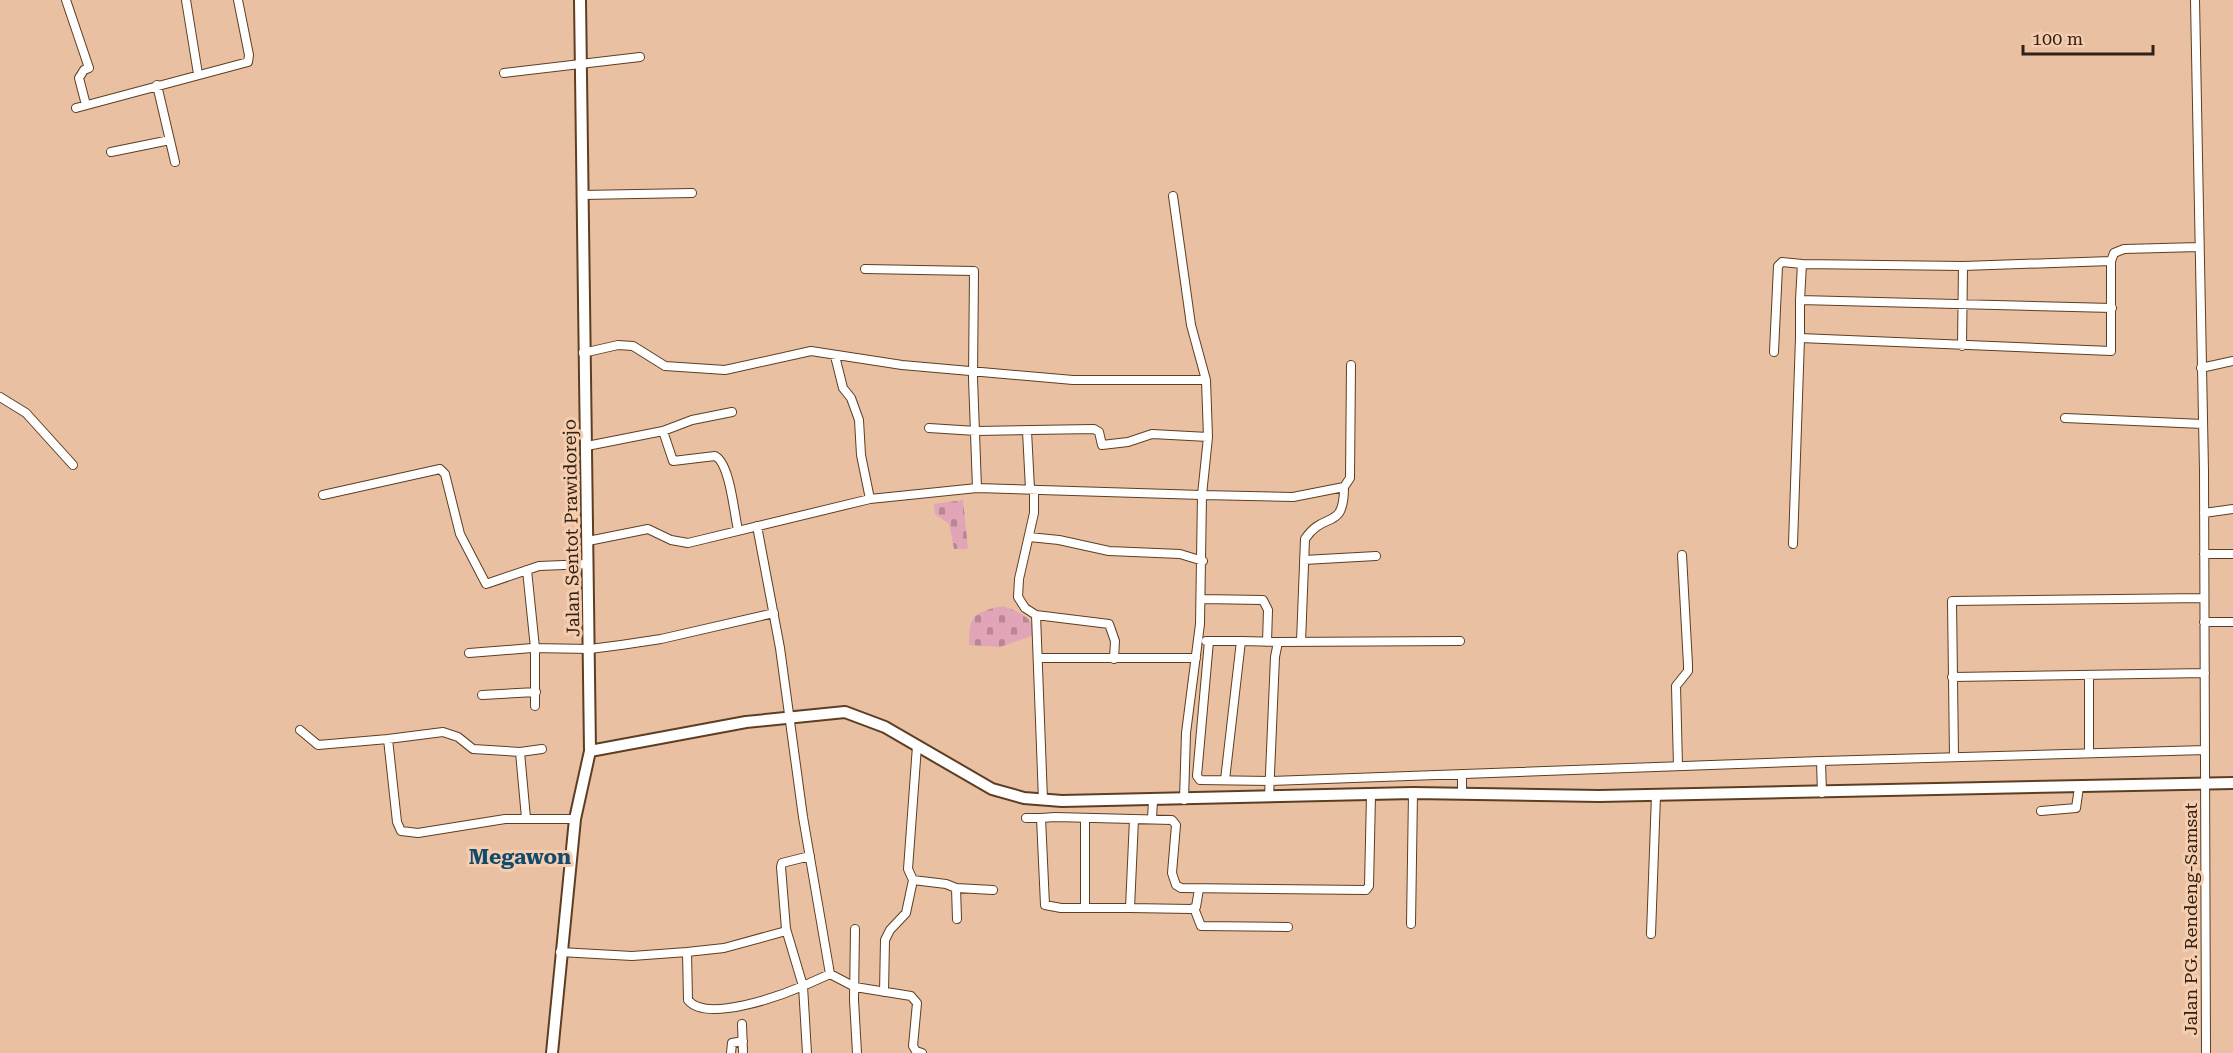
<svg xmlns="http://www.w3.org/2000/svg" width="2233" height="1053" font-family="'Roboto Serif',serif">
<defs>
<pattern id="cemetery-stones" width="16" height="16" patternUnits="userSpaceOnUse" patternTransform="scale(1.5)"><rect width="16" height="16" fill="#e2a5b7"/><path d="M2 7V4a2 2 0 0 1 4 0v3zM10 15v-3a2 2 0 0 1 4 0v3z" fill="#b88694"/></pattern>
</defs>
<rect width="100%" height="100%" fill="#e9c1a2"/>
<path fill="url(#cemetery-stones)" d="M963,500L968,549H954L949,524L935,514L934,504Z
M1003,606C1019,612 1031,616 1037,634L1000,647L969,645C969,615 974,612 1003,606Z"/>
<g fill="none" stroke-linecap="round" stroke-linejoin="round">
<g stroke="#5e3e22" stroke-width="10">
<path id="street" d="M66,0L89,68L84,70L79,78L86,105
M186,0L198,74
M2195,0L2204,471L2206,1053
M504,73L640,57
M157,85L175,162
M76,108L248,62L249,55L238,0
M111,152L170,140
M582,195L692,193
M1963,266L1802,264L1800,300L2112,308
M865,269L974,271L973,378L977,488
M1800,300V338L2111,351V261L2114,253L2124,249L2199,247
M1962,346L1963,266L2111,261
M1774,352L1778,266L1782,262L1802,264
M583,353L618,345L633,346L665,366L725,370L811,351L902,365L1073,380H1206
M835,356L843,388L851,398L859,420L861,455L870,499
M2201,368L2233,361
M0,397L26,413L73,465
M2065,418L2203,424
M929,428L976,431L1094,429L1099,432L1102,445L1128,442L1152,434L1208,437
M663,431L692,420L732,412
M1027,431L1030,489
M587,446L663,431L673,461L715,456C730,463 734,513 738,530
M1034,490V513L1019,579L1018,597L1025,608L1036,615L1043,800
M323,495L440,469L445,474L460,534L486,584L539,566L588,564
M2204,513L2233,509
M757,526L780,648L803,817L830,974L855,987L911,996L917,1003L913,1046L916,1051L922,1053
M1029,537L1059,540L1109,551L1180,554L1203,561
M588,541L648,529L671,540L688,543L870,499L977,488L1202,495L1208,437L1206,380L1191,325L1173,196
M1793,544L1800,338
M2204,554H2233
M1304,560L1376,556
M527,570L535,648V706
M1201,599L1263,600L1268,610L1267,642
M1036,615L1109,624L1115,641L1114,659
M2204,622H2233
M1206,641H1241
M1209,641L1197,776L1200,780L1271,781L1821,761
M1301,642L1305,539C1324,510 1344,532 1344,487
M469,653L532,648L590,649L621,645L661,639L774,613
M1039,658H1196
M2089,675V752
M1952,677L2205,673
M482,695L536,692
M300,730L318,745L388,739
M917,746L908,869L913,880L946,884L956,888L957,919
M520,752L542,749
M1954,756L1952,601L2204,598
M1678,766L1676,686L1688,671V665L1682,555
M1462,774V794
M1225,780L1241,641L1278,642
M1822,793L1821,761L2205,750
M1269,797L1275,657L1278,642L1460,641
M1184,800L1186,733L1200,624L1202,495L1293,497L1344,487L1350,478L1351,365
M2041,811L2076,808L2079,787
M526,818L520,752L473,749L458,737L443,732L388,739L397,822L401,831L418,833L505,819H575
M1026,818H1041
M1085,818V908
M1152,818L1153,801
M1134,819L1130,908H1061L1045,905L1041,818L1055,817L1172,820L1176,825L1172,873L1176,885L1181,888L1366,890L1369,886L1371,795
M810,856L782,863L781,867L786,929L803,986L830,974
M956,888L993,890
M1130,908L1191,909L1196,907L1199,889
M1194,908L1201,926L1288,927
M1411,924L1413,793
M855,929L854,1000L857,1053
M1651,934L1656,795
M560,952L632,956L687,952L688,1000C706,1023 780,996 803,986L807,1053
M687,952L724,948L786,931
M884,992L885,940L890,930L906,913L913,880
M742,1024L743,1053
M731,1053L732,1043L743,1041"/>
</g>
<g stroke="#5e3e22" stroke-width="14">
<path id="secondary" d="M590,751L746,722L845,712L885,727L992,789L1024,798L1062,801L1413,793L1599,796L2233,783
M552,1053L575,819L590,751L580,0"/>
</g>
<use href="#street" stroke="#fff" stroke-width="8"/>
<use href="#secondary" stroke="#fff" stroke-width="10"/>
</g>
<g text-anchor="middle" dominant-baseline="central" stroke-width="6" stroke-linejoin="round" paint-order="stroke">
<g font-size="18" fill="#302216" stroke="#f6ceaf">
<text transform="translate(571 528) rotate(-91)">Jalan Sentot Prawidorejo</text>
<text transform="translate(2190 919) rotate(-90)">Jalan PG. Rendeng-Samsat</text>
</g>
<g font-size="21" font-weight="bold" fill="#124a6c" stroke="#f6ceaf">
<text x="520" y="857">Megawon</text>
</g>
</g>
<path d="M2023 45v9h130v-9" fill="none" stroke="#302216" stroke-width="3"/>
<text x="2032" y="45" font-size="18" fill="#302216" stroke="#f6ceaf" stroke-width="4.5" paint-order="stroke">100 m</text>
</svg>
